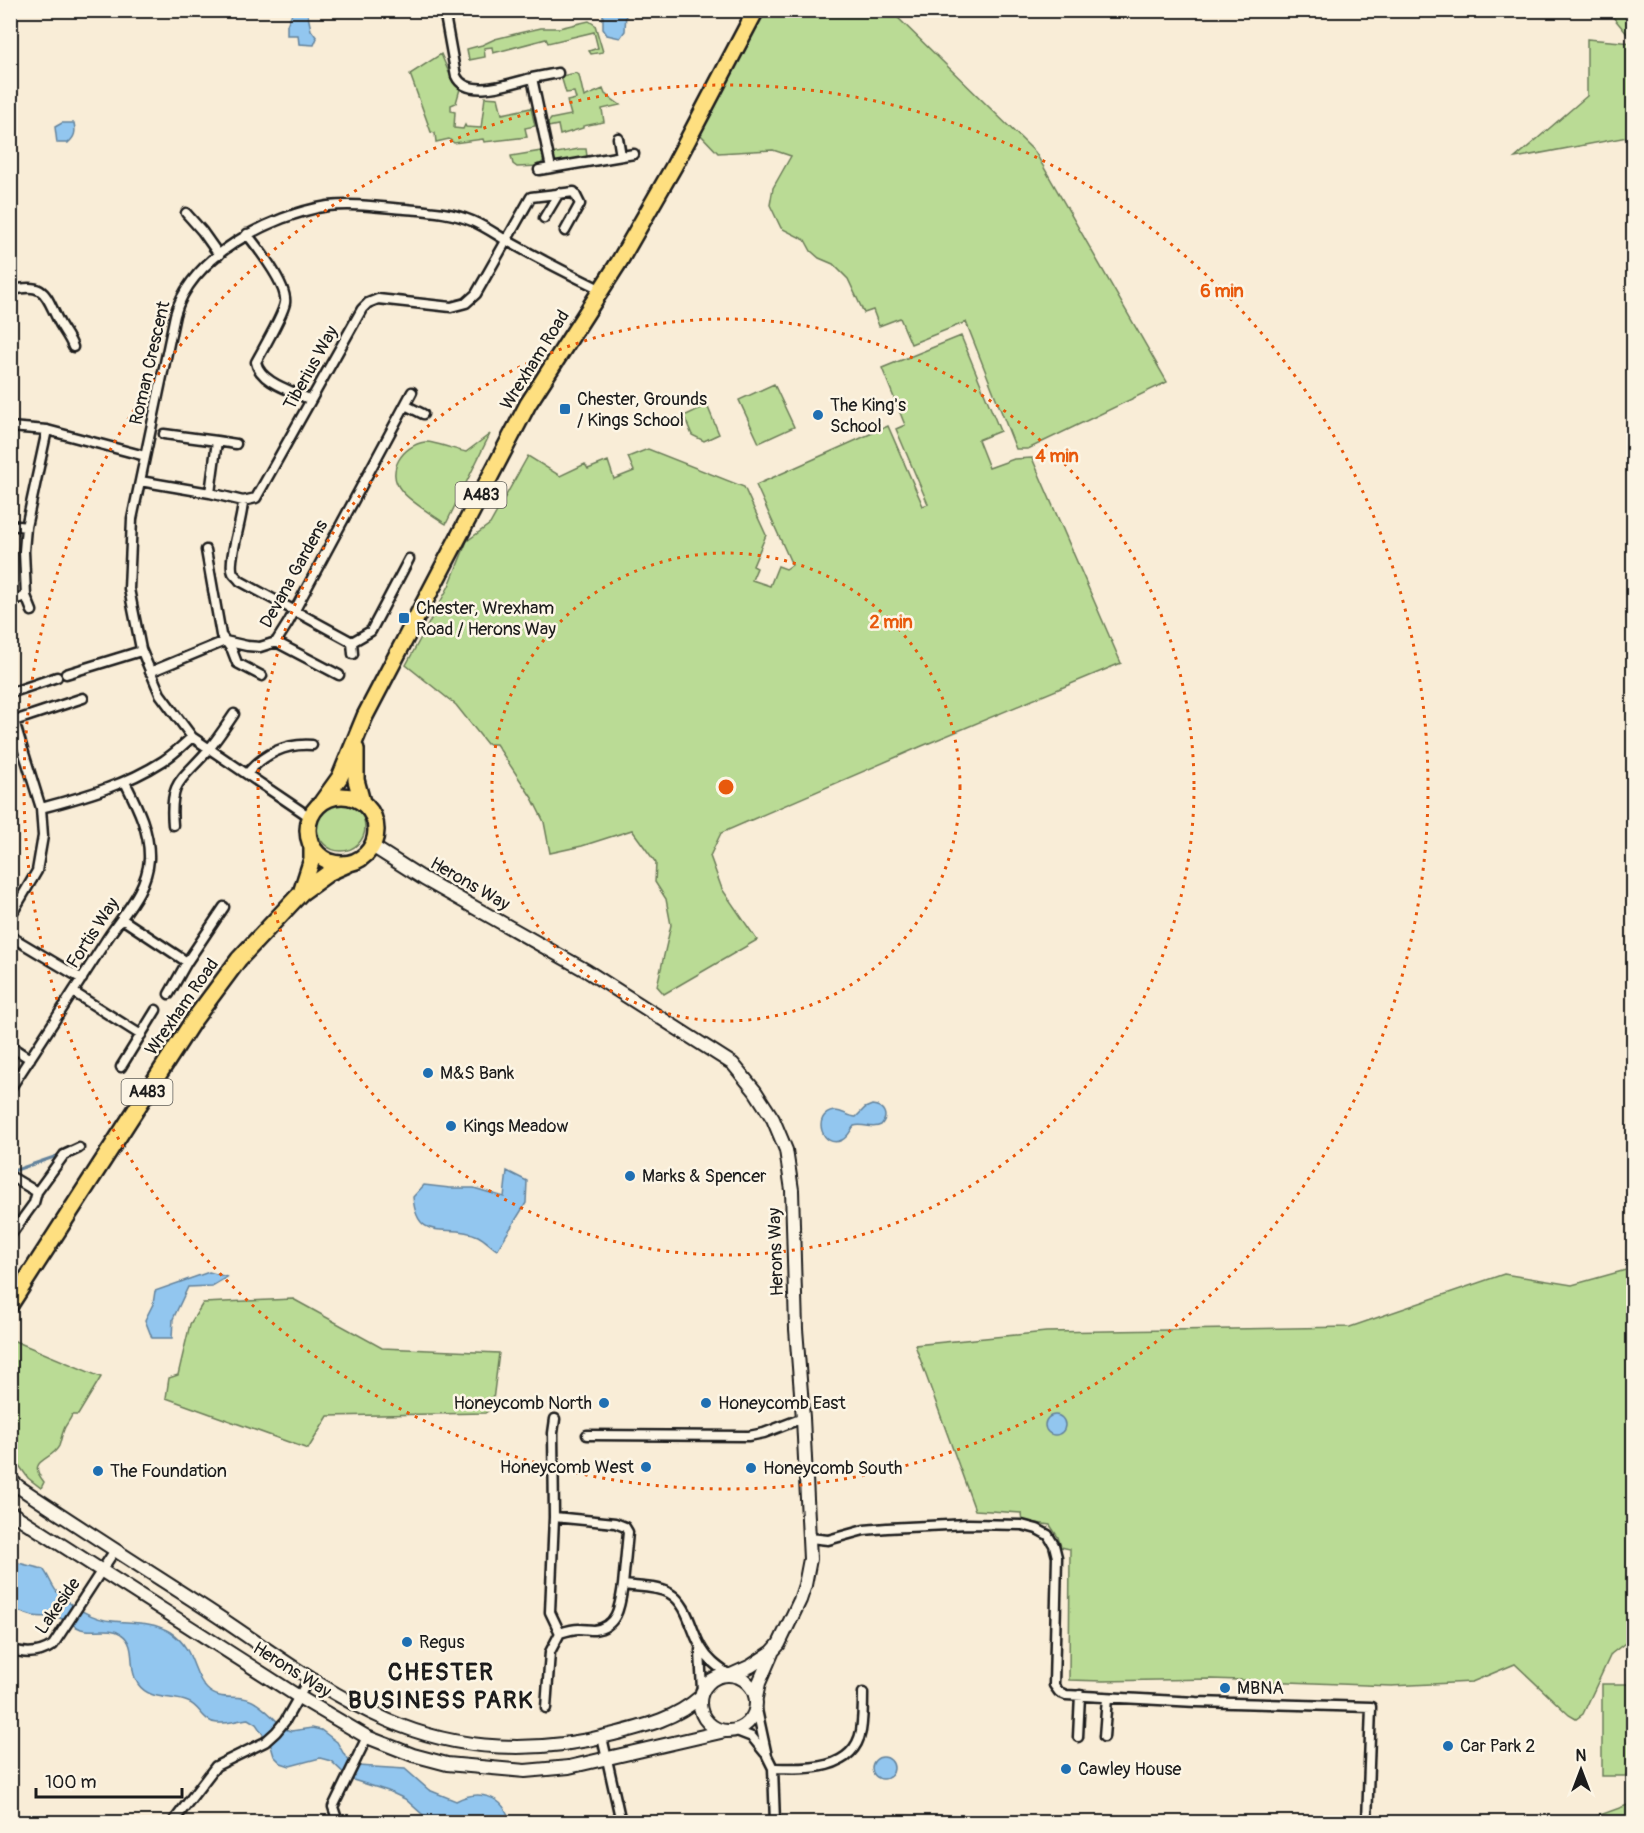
<svg xmlns="http://www.w3.org/2000/svg" width="1644" height="1833" font-family="Pangolin,sans-serif">
<rect width="100%" height="100%" fill="#f9edd7"/>
<filter id="ink" filterUnits="userSpaceOnUse"><feTurbulence type="fractalNoise" baseFrequency=".0167" numOctaves="2"/><feDisplacementMap in="SourceGraphic" scale="12" xChannelSelector="R" yChannelSelector="G"/><feConvolveMatrix kernelMatrix="1 2 1 2 8 2 1 2 1" color-interpolation-filters="sRGB"/></filter>
<g filter="url(#ink)">
<path fill="#badb95" stroke="#6b7c58" stroke-width="1.5" d="M765,11H891L1035,152L1167,382L1028,449H1016L966,322L911,344L900,318L879,326L873,310L864,313L848,279L833,264L819,258L811,251L805,240L781,228L770,205L773,188L791,156L773,150L718,153L700,134Z
M1608,11H1633V41Z
M589,21L595,25L603,52L591,54L589,51L598,48L594,32L548,43L546,39L493,53L492,47L484,48L485,57L469,60L467,49L482,45L495,39L519,33L541,28H559Z
M1587,39L1633,43V136L1515,158L1587,96Z
M441,54L453,82L460,89L456,103L451,105V111L455,112L454,128L463,129L465,125L466,127L481,128L485,97L498,98L502,114L531,108L535,126L525,128L527,137L484,142L483,139L454,143L449,139L436,142L435,133L431,132L410,74Z
M576,73L579,75L584,97L603,89L605,94L620,105L602,109L604,122L583,126V128L560,135L558,125L548,127V123L551,119L571,115L567,101L576,99L574,92L566,93L561,76Z
M541,149L543,150L545,159L539,166L517,167L513,164L511,156L541,151Z
M579,149H586L587,156L585,159L559,163L553,159L551,154Z
M961,336L1000,431L978,440L989,468L1014,459L1032,458L1121,663L922,746L721,833L710,856L722,889L757,940L664,994L657,986L671,925L666,899L655,882L656,863L632,830L582,846L550,853L544,822L532,798L496,744H487L456,705L406,665L449,586L467,541L490,524L528,456L560,476L585,464L588,469L608,461L614,479L634,471L628,457L648,449L744,487L766,535L753,566L757,568L752,580L770,586L778,566L786,569L792,565L756,485L888,426L923,506L928,504L896,429L905,425L882,368Z
M774,384L794,427L759,443L739,400Z
M707,405L719,434L704,441L692,435L684,416Z
M490,434L446,524C433,515 410,502 401,490C385,471 403,445 425,442C432,441 456,450 466,452Z
M317 827a24 24 0 1 1 48 0a24 24 0 1 1-48 0Z
M1633,1268V1637L1611,1654L1583,1714L1576,1719L1569,1715L1515,1664L1472,1682L1391,1686L1212,1679L1103,1681L1069,1680L1070,1549L1061,1547L1058,1537L1050,1525L1022,1521L1021,1513L975,1510L915,1345L1046,1332L1350,1327L1504,1274L1572,1285Z
M293,1299L382,1348L499,1353L492,1408L485,1413L328,1416L308,1449L166,1398L169,1378L178,1375L190,1324L203,1303Z
M10,1339L101,1377L78,1415H72C70,1420 67,1423 65,1427C62,1433 61,1440 59,1446C52,1461 25,1459 44,1482L41,1488L28,1478L11,1454Z
M1602,1684H1633V1776H1602Z
M1633,1803V1822H1581Z"/>
<path fill="#92c6ef" stroke="#63829b" stroke-width="1.5" d="M293,11H307L311,30L317,38L314,45L299,44L298,35H287V25Z
M603,11H626L625,31L620,38L607,35L603,29Z
M62,123H74C76,132 75,137 68,143H57L55,127Z
M872,1105C884,1106 889,1116 881,1125C872,1130 864,1123 854,1126C850,1131 848,1137 842,1140C822,1150 811,1114 834,1111C842,1110 848,1117 856,1117L865,1108Z
M507,1171L527,1181L526,1203L497,1250C491,1246 484,1239 478,1236C449,1222 417,1246 413,1197L424,1185L450,1188H474L504,1197Z
M209,1272L227,1277L212,1286L188,1287L173,1319L172,1338H152L145,1320L153,1304L155,1291Z
M1045 1425a10 10 0 1 1 20 0a10 10 0 1 1-20 0Z
M10,1561L43,1569C49,1576 51,1585 57,1592C70,1606 94,1620 113,1621C132,1623 153,1621 170,1632C196,1649 191,1673 207,1689C220,1702 236,1694 250,1700C263,1705 275,1720 285,1729L291,1731L312,1728L321,1730L337,1742L345,1756L358,1766L405,1769L429,1790L456,1801C478,1789 504,1795 510,1822H431L405,1799L388,1791L350,1779L331,1761L320,1758L290,1766L281,1763L274,1756L271,1746L256,1724L248,1719C238,1720 227,1724 217,1723C203,1722 200,1706 188,1702C171,1695 150,1701 138,1684C127,1668 138,1645 121,1634C110,1626 93,1633 81,1629C74,1626 67,1621 60,1618C52,1615 42,1618 33,1616C26,1614 18,1611 11,1609Z
M872 1768a11 11 0 1 1 22 0a11 11 0 1 1-22 0Z"/>
<g fill="none" stroke-linecap="round" stroke-linejoin="round">
<path stroke="#63829b" stroke-width="3" d="M10,1172L60,1155"/>
<g stroke="#1c1c1c" stroke-width="13">
<path id="street" d="M444,10L456,76C467,100 511,83 532,78L551,168L634,154
M532,78L558,73
M618,138L621,156
M539,170L551,168
M186,213L202,231L219,255
M544,218L559,193
M247,234C258,248 288,286 285,303C283,315 263,349 256,362C260,383 293,391 311,400
M10,291C46,281 45,295 59,322C63,330 70,338 73,347
M405,405L423,414
M10,427L47,430L145,456
M164,434L217,441L210,493
M217,441L236,444
M140,481L210,493L243,501L256,498L362,309L368,303L378,299L451,307L466,303L476,294L531,197L574,192L580,204L565,231
M243,501C243,519 227,561 233,573C235,576 238,578 240,581L352,642L371,631L409,559
M10,525L26,527
M206,550L221,635L232,650L237,663L262,676
M26,596L32,611
M10,601L26,596L24,551L26,527L47,430
M276,642L339,675
M352,642L353,654
M150,672L225,641L247,646L260,647L276,642L288,623L412,392
M66,674L141,651
M10,693L57,677
M11,722L83,698
M247,774C263,754 286,743 312,745
M41,808C83,797 126,785 163,761C174,754 183,745 192,737
M310,817L192,737L160,694L141,649L129,589L132,519L175,315C191,256 271,215 328,206C354,203 379,207 405,209C428,211 451,212 472,221C484,226 494,233 504,239C536,257 569,274 602,290
M173,825C169,779 183,780 209,749C218,738 226,726 234,714
M10,917L37,871L43,836L41,808L14,721
M122,919L187,962
M10,936L82,979
M73,992L141,1035
M169,994L187,962L224,907
M10,1046L30,1059
M121,1067L156,1010
M10,1089C43,1039 75,989 107,939C123,914 147,891 149,859C150,831 137,806 125,782
M10,1176L37,1192
M10,1236L34,1203L37,1192L64,1155L79,1148
M587,1435L749,1436L764,1433L803,1418
M554,1517L553,1433L555,1419
M810,1538L828,1540L864,1530L887,1528L968,1524L1022,1525L1037,1529L1048,1535L1054,1545L1057,1557L1054,1685L1059,1692L1066,1695L1196,1702L1371,1707L1367,1822
M560,1633L550,1612L554,1517L615,1523L625,1527L628,1532L623,1585
M560,1633C566,1631 573,1629 579,1629C584,1629 589,1630 594,1630C618,1627 620,1605 623,1585C638,1587 656,1586 669,1593C689,1604 691,1632 702,1649C708,1660 718,1667 729,1675
M10,1649C26,1655 40,1654 53,1645L115,1550
M700,1650L702,1691
M756,1705L767,1756L773,1768L775,1822
M546,1708L550,1652L560,1633
M734,1730L752,1737L765,1753
M602,1737L621,1822
M1078,1737L1080,1695
M1104,1737L1107,1698
M773,1768C804,1769 853,1772 861,1731C863,1719 863,1706 863,1693
M173,1822L216,1766L265,1742L276,1732L285,1721L310,1677
M338,1822L333,1807L367,1737"/>
</g>
<g stroke="#1c1c1c" stroke-width="16">
<path id="secondary" d="M372,846L424,879L587,971L733,1064L755,1091L773,1119L786,1150L792,1190L796,1329L803,1418L810,1559L805,1585L800,1600L779,1644L772,1652L751,1666L731,1675
M10,1479L19,1487C83,1530 148,1571 213,1613C269,1650 325,1693 387,1720C459,1752 538,1754 614,1734C645,1726 675,1719 700,1697
M10,1512L299,1697L367,1737L413,1755L447,1764L525,1771L569,1767L725,1731
M700 1703a28 28 0 1 1 56 0a28 28 0 1 1-56 0Z
M756,1698L759,1683L772,1653"/>
</g>
<g stroke="#1c1c1c" stroke-width="20">
<path id="highway" d="M356,749V780L362,802
M308 830a34 34 0 1 1 68 0a34 34 0 1 1-68 0Z
M322,802L340,777L365,716L528,404L619,262L674,166L756,10
M301,893L312,859V847
M10,1305L193,1021L239,959L301,893L330,872L348,864"/>
</g>
<use href="#street" stroke="#fcf5e5" stroke-width="8"/>
<use href="#secondary" stroke="#fcf5e5" stroke-width="12"/>
<use href="#highway" stroke="#fedf80" stroke-width="15"/>
</g>
</g>
<g fill="none" stroke="#e8590c" stroke-width="3" stroke-dasharray="3 6">
<circle cx="726" cy="787" r="234"/>
<circle cx="726" cy="787" r="468"/>
<circle cx="726" cy="787" r="702"/>
</g>
<g fill="#1f6fb2" stroke="#fcf5e5" stroke-width="2">
<rect x="559" y="403" width="12" height="12" rx="3"/>
<circle cx="818" cy="415" r="6"/>
<rect x="398" y="612" width="12" height="12" rx="3"/>
<circle cx="428" cy="1073" r="6"/>
<circle cx="451" cy="1126" r="6"/>
<circle cx="630" cy="1176" r="6"/>
<circle cx="604" cy="1403" r="6"/>
<circle cx="706" cy="1403" r="6"/>
<circle cx="646" cy="1467" r="6"/>
<circle cx="751" cy="1468" r="6"/>
<circle cx="98" cy="1471" r="6"/>
<circle cx="407" cy="1642" r="6"/>
<circle cx="1225" cy="1688" r="6"/>
<circle cx="1448" cy="1746" r="6"/>
<circle cx="1066" cy="1769" r="6"/>
</g>
<g text-anchor="middle" dominant-baseline="central" stroke-width="5" stroke-linejoin="round" paint-order="stroke">
<g fill="#fcf5e5" stroke="#5f5d58" stroke-width="1.5">
<rect x="455.5" y="482" width="51" height="26" rx="4.5"/>
<rect x="121.5" y="1079" width="51" height="26" rx="4.5"/>
</g>
<g font-size="16" font-weight="bold" fill="#1c1c1c">
<text x="481" y="495">A483</text>
<text x="147" y="1092">A483</text>
</g>
<g font-size="18" fill="#1c1c1c" stroke="#fcf5e5">
<text transform="translate(535 360) rotate(-58)">Wrexham Road</text>
<text transform="translate(150 363) rotate(-77)">Roman Crescent</text>
<text transform="translate(311 368) rotate(-61)">Tiberius Way</text>
<text transform="translate(294 574) rotate(-61)">Devana Gardens</text>
<text transform="translate(470 884) rotate(30)">Herons Way</text>
<text transform="translate(93 933) rotate(-57)">Fortis Way</text>
<text transform="translate(182 1007) rotate(-55)">Wrexham Road</text>
<text transform="translate(776 1252) rotate(-92)">Herons Way</text>
<text transform="translate(58 1606) rotate(-55)">Lakeside</text>
<text transform="translate(292 1670) rotate(32)">Herons Way</text>
</g>
<g font-size="18" fill="#1c1c1c" stroke="#fcf5e5" text-anchor="start">
<text x="577" y="399">Chester, Grounds<tspan x="577" dy="21">/ Kings School</tspan></text>
<text x="830" y="405">The King's<tspan x="830" dy="21">School</tspan></text>
<text x="416" y="608">Chester, Wrexham<tspan x="416" dy="21">Road / Herons Way</tspan></text>
<text x="440" y="1073">M&amp;S Bank</text>
<text x="463" y="1126">Kings Meadow</text>
<text x="642" y="1176">Marks &amp; Spencer</text>
<text x="592" y="1403" text-anchor="end">Honeycomb North</text>
<text x="718" y="1403">Honeycomb East</text>
<text x="634" y="1467" text-anchor="end">Honeycomb West</text>
<text x="763" y="1468">Honeycomb South</text>
<text x="110" y="1471">The Foundation</text>
<text x="419" y="1642">Regus</text>
<text x="1237" y="1688">MBNA</text>
<text x="1460" y="1746">Car Park 2</text>
<text x="1078" y="1769">Cawley House</text>
</g>
<g font-size="24" font-weight="bold" letter-spacing="1.5" fill="#1c1c1c" stroke="#fcf5e5">
<text x="441" y="1672">CHESTER<tspan x="441" dy="28">BUSINESS PARK</tspan></text>
</g>
</g>
<circle cx="726" cy="787" r="9" fill="#e8590c" stroke="#fcf5e5" stroke-width="3"/>
<g font-size="18" text-anchor="middle" font-weight="bold" fill="#e8590c" stroke="#fcf5e5" stroke-width="5" stroke-linejoin="round" paint-order="stroke">
<text x="1222" y="297">6 min</text>
<text x="1057" y="462">4 min</text>
<text x="891" y="628">2 min</text>
</g>
<rect width="1644" height="1833" fill="none" stroke="#fcf5e5" stroke-width="36"/>
<rect x="18" y="18" width="1608" height="1797" fill="none" stroke="#1c1c1c" stroke-width="2" filter="url(#ink)"/>
<g transform="translate(1581 1770)" stroke="#fcf5e5" stroke-width="4.5" paint-order="stroke">
<path d="M0-4.5L10 22L0 15L-10 22Z" fill="#1c1c1c"/>
<text y="-9" font-size="16" font-weight="bold" text-anchor="middle" fill="#1c1c1c">N</text>
</g>
<path d="M36 1788v9h146v-9" fill="none" stroke="#1c1c1c" stroke-width="3"/>
<text x="45" y="1788" font-size="18" fill="#1c1c1c" stroke="#fcf5e5" stroke-width="4.5" paint-order="stroke">100 m</text>
</svg>
